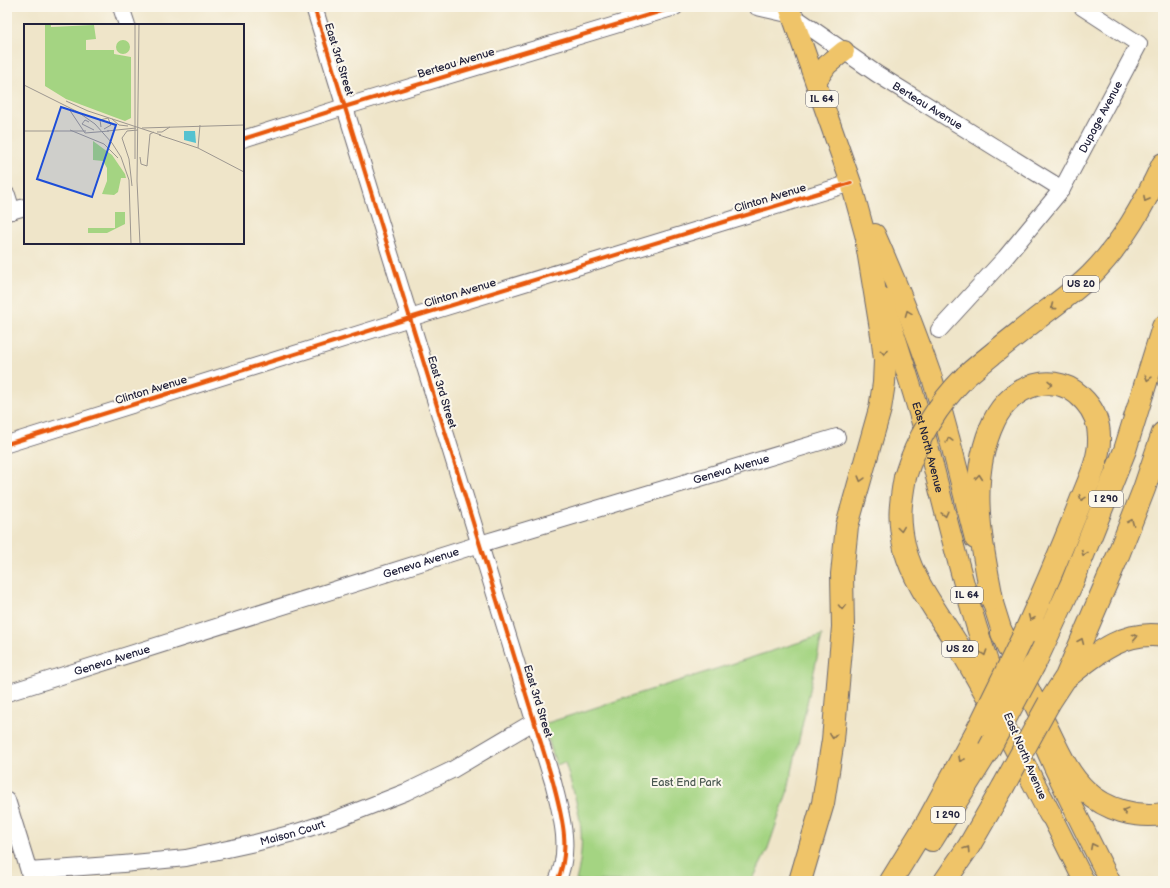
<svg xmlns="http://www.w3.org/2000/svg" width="1170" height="888" font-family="'Balsamiq Sans',sans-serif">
<rect width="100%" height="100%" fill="#fbf7ec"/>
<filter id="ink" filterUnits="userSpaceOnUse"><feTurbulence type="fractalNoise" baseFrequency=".025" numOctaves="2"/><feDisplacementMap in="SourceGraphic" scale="8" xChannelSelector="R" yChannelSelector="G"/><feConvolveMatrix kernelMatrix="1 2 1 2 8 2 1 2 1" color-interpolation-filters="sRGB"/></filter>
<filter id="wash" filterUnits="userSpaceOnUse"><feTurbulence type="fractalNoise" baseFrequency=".012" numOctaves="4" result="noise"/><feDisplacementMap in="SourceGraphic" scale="16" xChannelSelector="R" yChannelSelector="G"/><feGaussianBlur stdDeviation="0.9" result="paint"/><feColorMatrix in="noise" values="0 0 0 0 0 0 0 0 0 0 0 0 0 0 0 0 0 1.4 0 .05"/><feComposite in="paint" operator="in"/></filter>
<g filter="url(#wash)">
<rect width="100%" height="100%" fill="#efe5c9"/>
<path fill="#a4d482" stroke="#637b5e" d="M822,635L788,790L767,851L752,881H576C588,834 578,807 565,762L556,765L544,724Z"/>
</g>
<g filter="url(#ink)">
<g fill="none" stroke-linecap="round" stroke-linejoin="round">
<g stroke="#6a666d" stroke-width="18">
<g id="minor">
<path d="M121,7L127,25"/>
<path d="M314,7L553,782C561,813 572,850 557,881"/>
<path id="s1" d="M757,7L792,15L877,74L1062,189"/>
<path d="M243,139L344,107L675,7"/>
<path d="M7,195L12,211"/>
<path d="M7,212L25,207"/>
<path id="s2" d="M939,330L1005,258L1062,189L1139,44L1082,7"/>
<path d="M7,444L410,318L851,183"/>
<path id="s3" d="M7,693L480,544L837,437"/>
<path d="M7,800L32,881"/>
<path id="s4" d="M29,871L123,864L186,858L255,843L297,832L337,819L406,792L452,770L535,721"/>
</g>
</g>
<g stroke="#6a666d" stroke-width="22">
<g id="major">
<path d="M789,7L851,183L872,260"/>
<path d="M816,81L827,65L844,51"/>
<path d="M875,234C896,281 915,329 932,378C949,431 961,485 975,539"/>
<path id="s5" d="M883,298C896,340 910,381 922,423C947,516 967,610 1002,701"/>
<path d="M987,584L1007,648"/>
<path d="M1039,733C1060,783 1085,832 1110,881"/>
<path d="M1043,799L1084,881"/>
</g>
</g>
<g stroke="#6a666d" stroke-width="24">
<path id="highway" d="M966,376C988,357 1011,339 1034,321C1053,306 1074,292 1091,275C1123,243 1144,204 1163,164
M905,477C900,505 898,520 905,549C914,585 946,624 965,657C995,708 1022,761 1050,814
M992,599C981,540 967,478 994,421C1011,385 1056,368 1085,401C1094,411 1099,423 1099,437C1100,460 1088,482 1080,503C1062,548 1043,593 1023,637
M1002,633C1017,666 1032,699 1049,732C1059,753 1069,775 1086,791C1106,810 1136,818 1163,814
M1034,665L1072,583L1125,450L1163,327
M1067,677C1096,654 1123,630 1163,636
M1049,703L1066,677L1117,558L1144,489L1163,433
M932,840L989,749
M800,881L823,803L833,740L843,627L842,574L847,526L880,409L884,383L885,360L882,335L867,244
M891,881L928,821L980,725
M945,881L969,846L1003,787"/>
</g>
<use href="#minor" stroke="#fff" stroke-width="16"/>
<use href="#major" stroke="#efc469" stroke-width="20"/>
<use href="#highway" stroke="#efc469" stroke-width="22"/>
<g stroke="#6a666d" stroke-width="24" stroke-linecap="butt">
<path id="highway-bridge" d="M905,477C917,438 937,405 966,376
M980,725L1023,637
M989,749L1034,665
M1003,787L1049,703"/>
</g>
<use href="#highway-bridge" stroke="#efc469" stroke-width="22"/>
<g stroke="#fbf7ec" stroke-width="6">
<path id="cycleway" d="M314,7L553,782C561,813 572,850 557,881
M243,139L344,107L675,7
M7,444L410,318L851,183"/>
</g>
<use href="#cycleway" stroke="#e8590c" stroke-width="4"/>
</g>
<defs><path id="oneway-chevron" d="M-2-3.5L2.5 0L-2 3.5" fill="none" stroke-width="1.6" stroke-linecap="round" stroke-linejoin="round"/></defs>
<g stroke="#887352">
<use href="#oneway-chevron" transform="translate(1146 199) rotate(119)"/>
<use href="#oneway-chevron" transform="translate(1053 307) rotate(143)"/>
<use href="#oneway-chevron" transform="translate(908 313) rotate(-111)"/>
<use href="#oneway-chevron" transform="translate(884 352) rotate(85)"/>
<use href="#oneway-chevron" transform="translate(1148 378) rotate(107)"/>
<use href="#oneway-chevron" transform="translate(1050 384) rotate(1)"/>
<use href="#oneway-chevron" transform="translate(949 440) rotate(-105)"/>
<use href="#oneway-chevron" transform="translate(979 477) rotate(-85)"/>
<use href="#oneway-chevron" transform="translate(861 479) rotate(106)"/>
<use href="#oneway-chevron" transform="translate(1082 498) rotate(111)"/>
<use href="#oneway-chevron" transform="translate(945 514) rotate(76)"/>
<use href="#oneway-chevron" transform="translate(1131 522) rotate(-68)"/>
<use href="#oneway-chevron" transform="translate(901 529) rotate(82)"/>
<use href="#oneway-chevron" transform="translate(1084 553) rotate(112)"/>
<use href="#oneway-chevron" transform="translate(842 607) rotate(89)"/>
<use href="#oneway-chevron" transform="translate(1031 618) rotate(114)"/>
<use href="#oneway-chevron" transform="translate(1135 637) rotate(-12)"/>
<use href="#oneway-chevron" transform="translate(1081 641) rotate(-67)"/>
<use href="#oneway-chevron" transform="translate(984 653) rotate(72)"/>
<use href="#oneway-chevron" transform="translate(833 736) rotate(96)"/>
<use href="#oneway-chevron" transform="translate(961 759) rotate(119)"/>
<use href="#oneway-chevron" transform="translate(1125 811) rotate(-165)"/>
<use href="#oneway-chevron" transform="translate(1093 846) rotate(-117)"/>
<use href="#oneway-chevron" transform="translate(967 849) rotate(-57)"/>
</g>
</g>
<g text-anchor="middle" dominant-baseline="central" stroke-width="4" stroke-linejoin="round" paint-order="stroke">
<g fill="#fbf7ec" stroke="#636270" stroke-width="1">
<rect x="806" y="91" width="32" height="16" rx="3"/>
<rect x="1063" y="276" width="36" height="16" rx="3"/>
<rect x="1089" y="491" width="34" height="16" rx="3"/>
<rect x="951" y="587" width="32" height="16" rx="3"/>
<rect x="942" y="641" width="36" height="16" rx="3"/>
<rect x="931" y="807" width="34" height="16" rx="3"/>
</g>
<g font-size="10" font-weight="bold" fill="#22223b">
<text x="822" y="99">IL 64</text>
<text x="1081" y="284">US 20</text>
<text x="1106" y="499">I 290</text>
<text x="967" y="595">IL 64</text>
<text x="960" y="649">US 20</text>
<text x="948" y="815">I 290</text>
</g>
<g font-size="11" fill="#22223b" stroke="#fbf7ec">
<text transform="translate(339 59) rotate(73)">East 3rd Street</text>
<text transform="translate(456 63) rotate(-17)">Berteau Avenue</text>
<text stroke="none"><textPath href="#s1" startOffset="199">Berteau Avenue</textPath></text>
<text stroke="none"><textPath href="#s2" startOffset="269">Dupage Avenue</textPath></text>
<text transform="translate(770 198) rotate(-17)">Clinton Avenue</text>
<text transform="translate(460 293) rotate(-17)">Clinton Avenue</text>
<text transform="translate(151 390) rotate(-17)">Clinton Avenue</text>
<text transform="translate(442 392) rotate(73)">East 3rd Street</text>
<text stroke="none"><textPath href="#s5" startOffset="156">East North Avenue</textPath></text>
<text stroke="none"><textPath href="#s3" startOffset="758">Geneva Avenue</textPath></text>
<text stroke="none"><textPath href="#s3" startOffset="434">Geneva Avenue</textPath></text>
<text stroke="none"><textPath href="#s3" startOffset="110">Geneva Avenue</textPath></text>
<text transform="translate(538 701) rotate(73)">East 3rd Street</text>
<text transform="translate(1025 756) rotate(67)">East North Avenue</text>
<text stroke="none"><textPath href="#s4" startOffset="267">Maison Court</textPath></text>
</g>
<g font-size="11" fill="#495750" stroke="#fbf7ec">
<text x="686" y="782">East End Park</text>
</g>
</g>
<g transform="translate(24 24)">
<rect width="220" height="220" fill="#efe5c9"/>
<path d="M21,0H27V3L70,1L72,15L62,16V26H90V30L107,33V94L101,97L82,90L42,75L21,62ZM92 23a7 7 0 1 1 14 0a7 7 0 1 1-14 0ZM69,117L88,131L101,150L102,154H97L94,168L90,171L78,170L83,157V144L79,137L69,136ZM91,188H101V200L83,209H64V204H91Z" fill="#a4d482"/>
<path d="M160,107H171L172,119L160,116Z" fill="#56c2d0"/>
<path fill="none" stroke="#9d9790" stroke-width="1" d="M115,0L113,157L116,220M0,61L54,88L71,100L88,119L97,133L105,156L107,220M42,77L64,87L137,111M45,85L61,109L85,107M88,95L95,101L104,102M65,98L61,96L58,100L70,106M77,103L76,96L84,94L87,101L80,105M118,104L220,101M46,106L80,120L94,134M0,107H62M83,107L112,104M133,108H138L146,103M135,111L174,124L220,148M174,124L176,101M116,133L117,140L123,142L126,110L130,108M111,135V0M108,162L105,135L98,114L103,107L114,106"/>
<path fill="#1d4ed8" fill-opacity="0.15" stroke="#1d4ed8" stroke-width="2" d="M37,83L92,101L68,173L13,155Z"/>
<rect width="220" height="220" fill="none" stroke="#22223b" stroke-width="2"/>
</g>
<rect width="1170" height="888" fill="none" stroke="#fbf7ec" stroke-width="24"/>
</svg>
